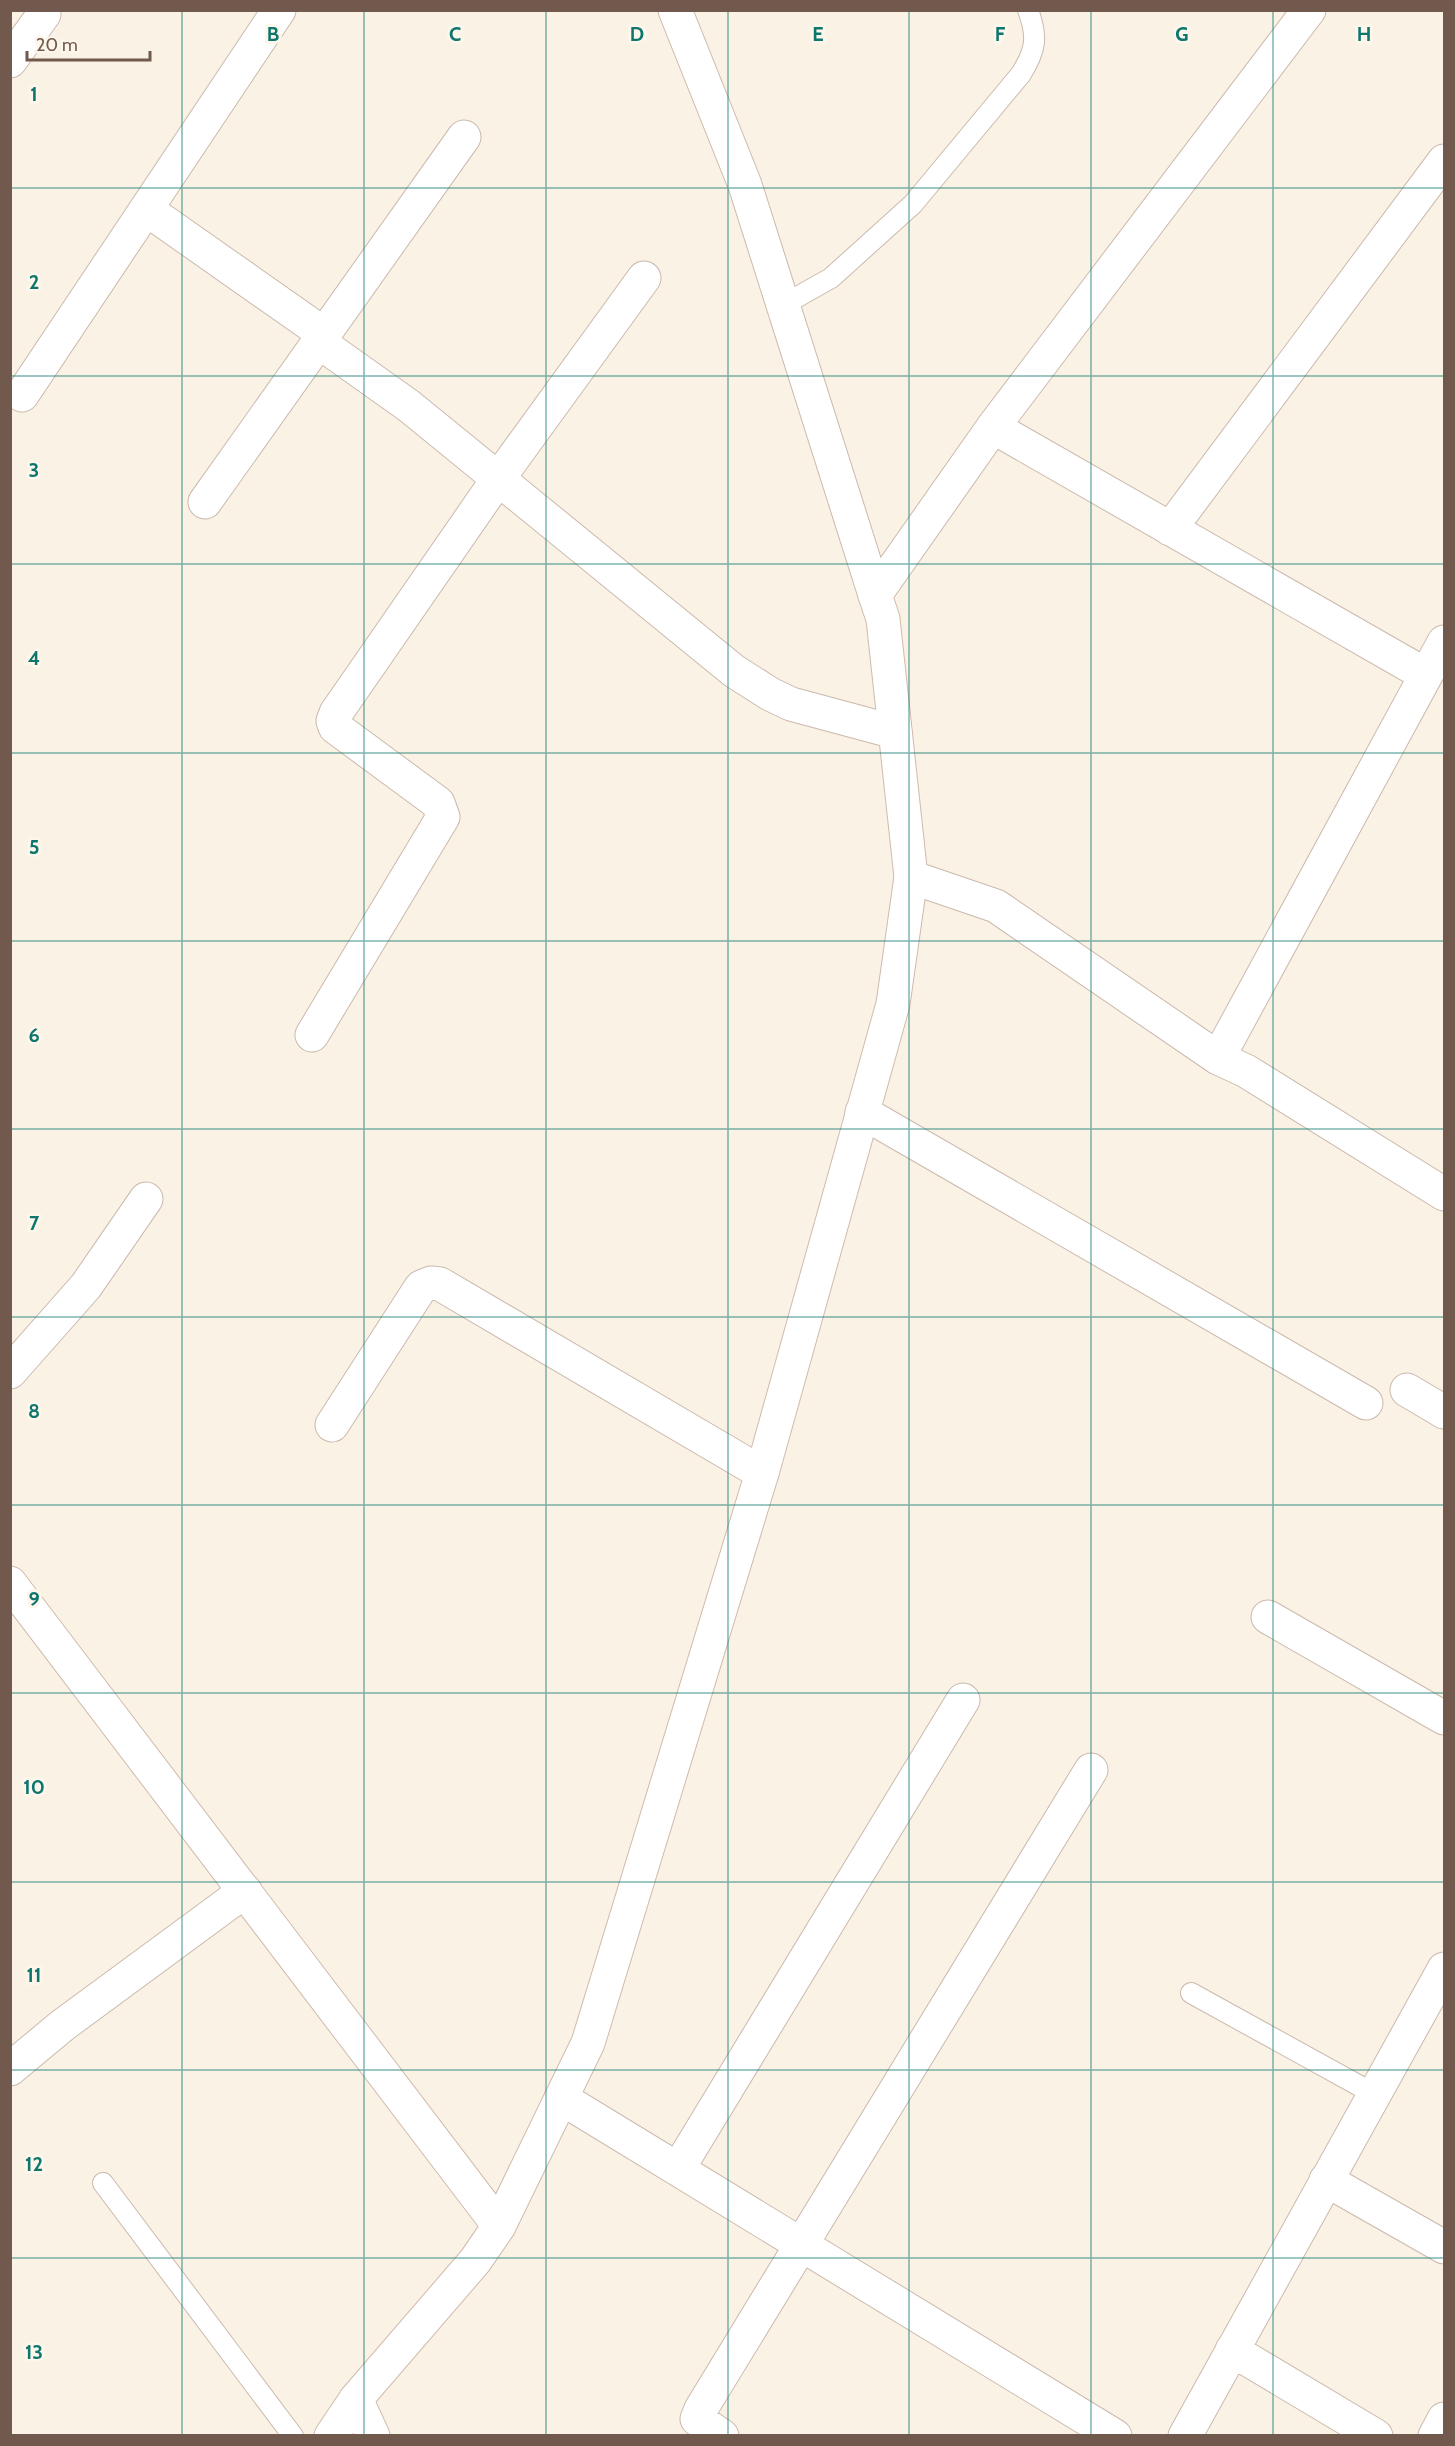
<svg xmlns="http://www.w3.org/2000/svg" width="1455" height="2446" font-family="Cabin,sans-serif">
<rect width="100%" height="100%" fill="#faf2e5"/>
<g fill="none" stroke-linecap="round" stroke-linejoin="round">
<g stroke="#cbb9ad" stroke-width="22">
<path id="lane" d="M783,305L831,278L913,204L1021,74C1036,50 1038,37 1028,10
M1191,1993L1376,2095
M103,2183L293,2436"/>
</g>
<g stroke="#cbb9ad" stroke-width="35">
<path id="street" d="M675,10L745,185L875,595
M10,61L44,14
M146,209L324,334
M319,342L409,406L734,671L770,694L791,704L895,732
M22,395L279,10
M993,427L1426,675
M205,502L464,137
M1170,529L1444,161
M875,595L993,427L1309,10
M911,877L996,906L1218,1058L1246,1071L1444,1194
M312,1035L443,817L438,803L335,727L333,721L336,713L498,479L644,278
M1218,1058L1444,642
M862,1112L1366,1403
M10,1372L86,1286L146,1199
M1407,1390L1444,1412
M332,1425L421,1287L431,1283L440,1284L762,1473
M1268,1617L1444,1718
M10,2069L63,2025L245,1891
M561,2098L1115,2436
M678,2169L963,1700
M1326,2180L1444,2247
M1232,2350L1376,2436
M356,2399L373,2436
M722,2436L697,2419L701,2409L1091,1770
M1185,2436L1444,1969
M1435,2436L1444,2419"/>
</g>
<g stroke="#d0bbad" stroke-width="35">
<path id="secondary" d="M10,1583L499,2226
M331,2436L356,2399L475,2261L499,2226L588,2043L762,1473L893,1004L911,877L883,619L875,595"/>
</g>
<use href="#lane" stroke="#fff" stroke-width="20"/>
<use href="#street" stroke="#fff" stroke-width="33"/>
<use href="#secondary" stroke="#fff" stroke-width="33"/>
</g>
<path fill="none" stroke="#0f766e" stroke-width="1.5" stroke-opacity="0.55" d="M182,10V2436M364,10V2436M546,10V2436M728,10V2436M909,10V2436M1091,10V2436M1273,10V2436M10,188H1444M10,376H1444M10,564H1444M10,753H1444M10,941H1444M10,1129H1444M10,1317H1444M10,1505H1444M10,1693H1444M10,1882H1444M10,2070H1444M10,2258H1444"/>
<g font-size="20" text-anchor="middle" font-weight="bold" fill="#0f766e" stroke="#fdf6eb" stroke-width="6" stroke-linejoin="round" paint-order="stroke">
<text x="273" y="41">B</text>
<text x="455" y="41">C</text>
<text x="637" y="41">D</text>
<text x="818" y="41">E</text>
<text x="1000" y="41">F</text>
<text x="1182" y="41">G</text>
<text x="1364" y="41">H</text>
<text x="34" y="101">1</text>
<text x="34" y="289">2</text>
<text x="34" y="477">3</text>
<text x="34" y="665">4</text>
<text x="34" y="854">5</text>
<text x="34" y="1042">6</text>
<text x="34" y="1230">7</text>
<text x="34" y="1418">8</text>
<text x="34" y="1606">9</text>
<text x="34" y="1794">10</text>
<text x="34" y="1982">11</text>
<text x="34" y="2171">12</text>
<text x="34" y="2359">13</text>
</g>
<rect width="1455" height="2446" fill="none" stroke="#71594d" stroke-width="24"/>
<path d="M27 51v9h123v-9" fill="none" stroke="#71594d" stroke-width="3"/>
<text x="36" y="51" font-size="18" fill="#71594d" stroke="#fdf6eb" stroke-width="4.5" paint-order="stroke">20 m</text>
</svg>
